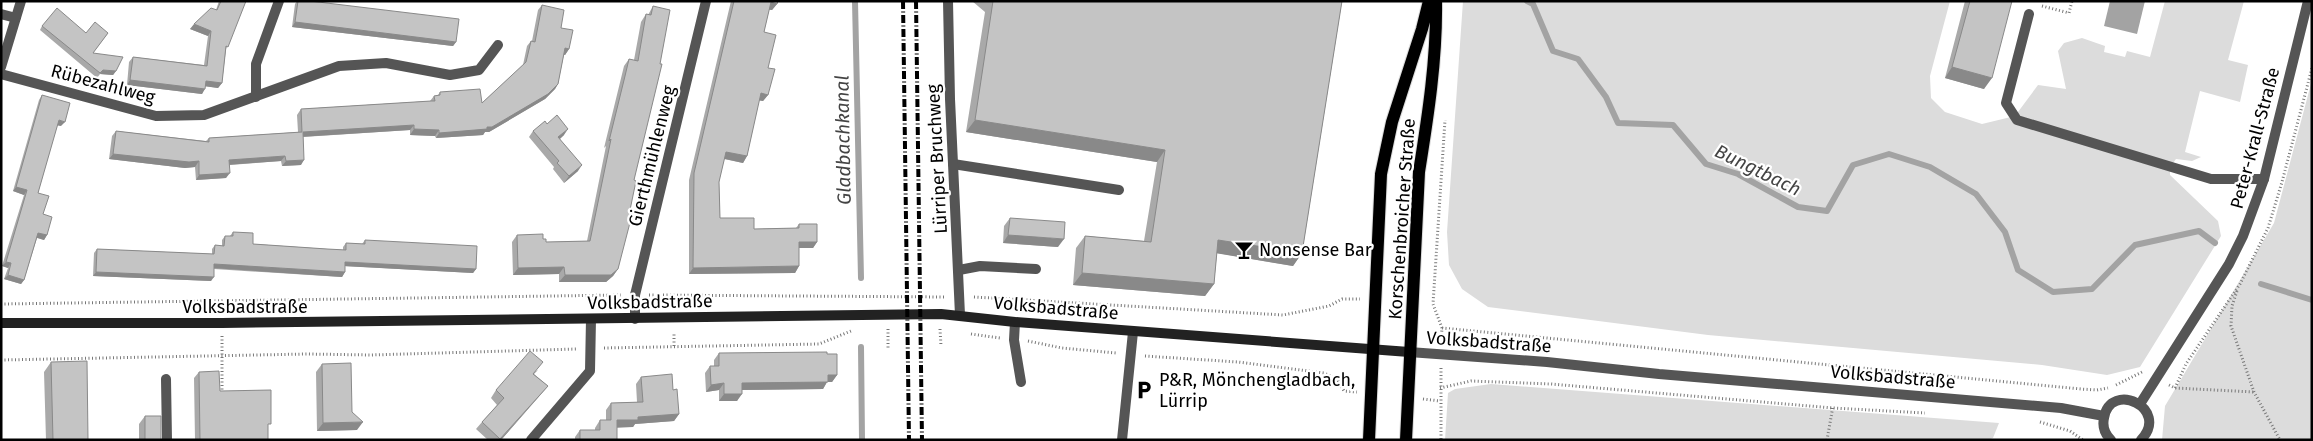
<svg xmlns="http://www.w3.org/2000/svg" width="2313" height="441" font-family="'Fira Sans',sans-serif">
<rect width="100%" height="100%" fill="#fff"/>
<path fill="#dcdcdc" d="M1463,1H1950L1930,76L1931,98L1945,112L1982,124L2015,116L2038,85L2066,89L2058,51L2064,43L2082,38L2105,46L2104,52L2125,57L2127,51L2150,57L2165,1H2244L2228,60L2248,65L2240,102L2200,91L2185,152L2201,157L2192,161L2176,159L2170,167V175L2218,221L2221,236L2140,367L2107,375L2042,365L1708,335L1488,307L1462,289L1449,265L1447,232Z
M2312,80V440H2162L2165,406L2274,223Z
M1491,384L1999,423L1993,438L1988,440H1445L1448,393L1455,389Z"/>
<path fill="#a3a3a3" d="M2110,1H2145L2137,34L2104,26Z"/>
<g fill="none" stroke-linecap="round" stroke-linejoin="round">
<path stroke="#a3a3a3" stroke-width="6" d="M855,1L861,278
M1527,1L1533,4L1553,51L1578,59L1606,97L1618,123L1673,125L1706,164L1738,174L1798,207L1827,211L1853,165L1889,154L1930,167L1976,194L2005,232L2018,270L2053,292L2092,289L2135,245L2199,231L2215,243
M2261,284L2312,300
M861,347L862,440"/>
<g stroke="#dbdbdb" stroke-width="14">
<path id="primary" d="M1369,440L1381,174L1392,122L1422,29L1429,1
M1406,440L1419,172C1428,116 1437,58 1436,1"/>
</g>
<path stroke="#777" stroke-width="3" stroke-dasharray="1 2.5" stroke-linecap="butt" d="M2042,6L2069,13L2072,1
M2237,291L2232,306L2231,326L2254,392L2280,440
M649,295L946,297
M974,297L1283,315L1329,306L1342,299H1360
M1,304L621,295
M1442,328L2081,389L2097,390L2108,388
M888,329V348
M940,329L941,346
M971,334L1000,338
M222,336V393
M1028,341L1062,348L1116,353
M1441,342L1442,328L1433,304L1445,120
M674,346V332
M604,348L819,344L851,331
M1145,356L1238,362L1324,373L1337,379L1344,391L1357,392
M1,360L307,354L371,355L576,349
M1441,368V440
M2116,385L2144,371
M2169,385L2175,388L2254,392
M1440,388L1471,381L1551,384L1833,408L1925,413
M2175,388L2186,364L2240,284L2268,228L2282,182L2312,68
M1423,399L1440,401
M2040,422L2070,431L2083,440
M1827,440L1833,406"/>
<path stroke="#555" stroke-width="10" d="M2029,14L2006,103L2017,120L2211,179H2264
M953,164L1119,190
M959,270L980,266L1036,269
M1015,322L1014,340L1021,382
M166,379L167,440
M1122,440L1133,332"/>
<path stroke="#555" stroke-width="10" d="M948,1L950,99L960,315
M1,14L16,18
M1,67L21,1
M1,74L156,116L204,115L339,66L386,63L450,75L479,70L498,45
M256,97V64L279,1
M635,319V295L706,1
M531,440L590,371L591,319"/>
<path stroke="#555" stroke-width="10" d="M1409,352L1547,362L1659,374L2061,408L2104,416
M2140,404L2229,264L2243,236L2264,179L2308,1
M2111,440C2105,434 2102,427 2104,418C2110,380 2171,408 2141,440"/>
<path stroke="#222" stroke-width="10" d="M1,323H222L941,314L1015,322L1409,352"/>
<use href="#primary" stroke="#000" stroke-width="12"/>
<path stroke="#000" stroke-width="4" stroke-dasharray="8 2.5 1 2.5" stroke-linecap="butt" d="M903,1L909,440
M916,1L922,440"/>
</g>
<path fill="#a9a9a9" d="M219,1H246L226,49L222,83L218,88L205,86L202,94L127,85L129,62L133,57L204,65L208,36L190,29L216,10Z
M297,1H310L456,42L453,46L292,27L295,4Z
M731,1H778L777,4L772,10H769L764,32L768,68V95L763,101L759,100L747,156L743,163L724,159L719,182L720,218L754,229L796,228L799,224L817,242L813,248H799V266L795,273L689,274V180Z
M972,1H1342L1302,253L1293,266L1217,253L1214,284L1205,296L1073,285L1076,248L1085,236L1144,241L1157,162L966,132L985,12Z
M1965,1H2012L1984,89L1945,78Z
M542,5L561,28L569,49L565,55L564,54L558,84L555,89L545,99L489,132H485L483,135L436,138L435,136L410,135V130L303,137L301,165L282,166L281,161L230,165L226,178L196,180L195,167L185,168L109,159L112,136L116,131L206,141L209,138L298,132L297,115L301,109L430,101L434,96L438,95L440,92L482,103L523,65L527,46L531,41H532L538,10Z
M653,6L634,180L630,210L618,269L613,276L606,282H559V274L513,275L512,242L517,235L543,239L546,242L587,241L606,146L604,148L624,66L629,59L634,60L641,22L646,14L648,15Z
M42,26L86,33H108L93,53L116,71L113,75L100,74L97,78L40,30Z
M42,95L61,126L57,125L38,193L43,214L47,235L44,240L37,238L24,280L21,284L4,279L8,268L2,266L24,195L13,191L39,100Z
M547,124L564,135L560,139L578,171L564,183L553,169L554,167L529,137L533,131Z
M1010,218L1058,247L1003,243L1004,226Z
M233,232L253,244L343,250V247L346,243L362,244L365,240L476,269L473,273L345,266V272L342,277L214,269L211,281L93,276L94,253L97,249L212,254V249L215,245L222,246V240L225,236H230Z
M719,353L827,354L837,375L832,382H827L823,389L742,390L737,401H719V390L706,392L705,373L710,366H714V360Z
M51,362L88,440H46L44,372Z
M322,364L357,430L317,431L316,372Z
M538,370L534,374L548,386L542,393L501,440H488L476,429L482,422L497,405L491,398L496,390Z
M199,372L220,391L268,428V440H195L194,378Z
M641,377L673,390L679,414L674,421L635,424L633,427H617V440H575V437L580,430H595V428L600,420H606V410L611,403L637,402L636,384Z
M145,416L161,440H139V424Z"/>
<path fill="#898989" d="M771,2L777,4L772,10L766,9Z
M295,22L456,42L453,46L292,27Z
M194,24L211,31L208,36L190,29Z
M565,48L569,49L565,55L561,54Z
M1952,67L1992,78L1984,89L1945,78Z
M103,70L116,71L113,75L100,74L97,78Z
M130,80L205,89L202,94L127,85Z
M206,81L222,83L218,88L203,86Z
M558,84L555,89L545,99L489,132H485L483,135L436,138L439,133L487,127Z
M761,93L768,95L763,101L756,100Z
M59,120L65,122L61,126L56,125Z
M975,120L1165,150L1157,162L966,132Z
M414,125L410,130L299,137L303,132Z
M414,129L439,130L435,136L410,135Z
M568,129L564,135L554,144L558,137Z
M726,152L747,156L743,163L721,158Z
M113,154L199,161L195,167L185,168L109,159Z
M285,156L281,161L226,165L229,160Z
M304,160L301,165L282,166L286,161Z
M582,165L578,171L564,183L569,176Z
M230,173L226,178L196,180L199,175Z
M16,187L27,190L24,195L13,191Z
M38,233L47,235L44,240L35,237Z
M1008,235L1064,239L1058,247L1003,243Z
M1218,240L1302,253L1293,266L1209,252Z
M799,242H817L813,248H795Z
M6,262L11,263L8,268L2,266Z
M345,262L476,269L473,273L342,266Z
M214,264L345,272L342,277L212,268Z
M799,266L795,273L689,274L693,268Z
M564,267L559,274L513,275L518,268Z
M618,269L613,276L606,282H559L565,275Z
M96,272L214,277L211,281L93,276Z
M1082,273L1214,284L1205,296L1073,285Z
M8,275L24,280L21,284L4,279Z
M828,375H837L832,382H827L823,389L737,390L742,383Z
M724,383L719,390L706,392L711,385Z
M548,386L542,393L501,440H500Z
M724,394H742L737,401H719Z
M679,414L674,421L635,424L633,427L612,428L617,420L638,417Z
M363,422L357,430L317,431L323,423Z"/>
<path fill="#c4c4c4" stroke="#898989" d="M221,1H246L228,47L226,46L222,83L206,81L205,89L130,80L133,57L207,66L211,31L194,24L211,8L217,10Z
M298,1H310L459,19L456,42L295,22Z
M734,1H778L777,4L771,2L764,32L776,35L768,68L775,69L768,95L761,93L747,156L726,152L719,182L720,218H754V229L799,228V224H817V242H799V266L693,268L694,173Z
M993,1H1342L1302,253L1218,240L1214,284L1082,273L1085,236L1151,242L1165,150L975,120Z
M1970,1H2012L1992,78L1952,67Z
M542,5L564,10L561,28L573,30L569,49L565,48L558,84L548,94L492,127H487V129L439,133V130L414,129V125L303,132L304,160L286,161L285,156L229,160L230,173L199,175V161L189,162L113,154L116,131L209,142V138L302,132L301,109L431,101H435L434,96L440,95V92L480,89L482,103L526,62L531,41L535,42Z
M653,6L670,10L660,64H662L634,180L636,181L630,210L633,211L618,269L611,275H565L564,267L518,268L517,235L543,234V239H546V242L590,241L611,139L609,141L625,76L629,59L638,61L646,14L651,15Z
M57,8L86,33L95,22L108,33L93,53L123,57L116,71L103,70L100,73L42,26Z
M42,95L70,103L65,122L59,120L38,193L49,196L43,214L52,217L47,235L38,233L24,280L8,275L11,263L6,262L27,190L16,187Z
M557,115L568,129L558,137L582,165L569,176L557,163L559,161L533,131L545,121L547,124Z
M1010,218L1065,222L1064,239L1008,235Z
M233,232L253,233V244L327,249L346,250V243L365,244V240L477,246L476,269L345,262V272L214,264V277L96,272L97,249L214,254L215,245L224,246L225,236H233Z
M530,351L543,362L533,374L548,386L500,439L482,422L504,398L496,390Z
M827,352V354H837V375H828V382L742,383V394H724V383L711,385L710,366H719V353Z
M87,361L88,440H53L51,362Z
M351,363L352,412L363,422L323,423L322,364Z
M219,371L220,391L271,390V424H268V440H200L199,372Z
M672,374L673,390L677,389L679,414L638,417V420H617V440H580V430H600V420H611V403L643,402L641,377Z
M145,416H161V440H145Z"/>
<defs>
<g id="bar-bare" transform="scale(1.5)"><path d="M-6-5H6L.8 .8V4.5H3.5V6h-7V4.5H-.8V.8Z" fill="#000" stroke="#fff" stroke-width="2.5" paint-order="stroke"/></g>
<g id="parking-bare" transform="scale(1.5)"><path d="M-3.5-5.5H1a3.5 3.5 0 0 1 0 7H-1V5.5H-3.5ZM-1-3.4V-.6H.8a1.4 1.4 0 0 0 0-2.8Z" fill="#000" stroke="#fff" stroke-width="2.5" paint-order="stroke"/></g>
</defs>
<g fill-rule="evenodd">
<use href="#bar-bare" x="1244" y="250"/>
<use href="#parking-bare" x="1144" y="390"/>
</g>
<g text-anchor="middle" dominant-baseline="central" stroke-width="4.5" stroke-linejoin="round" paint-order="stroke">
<g font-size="18" fill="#000" stroke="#fff">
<text transform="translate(103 84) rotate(15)">Rübezahlweg</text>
<text transform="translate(2255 138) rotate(-75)">Peter-Krall-Straße</text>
<text transform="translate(652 156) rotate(-76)">Gierthmühlenweg</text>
<text transform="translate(937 159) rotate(-93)">Lürriper Bruchweg</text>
<text transform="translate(1402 219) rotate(-86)">Korschenbroicher Straße</text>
<text transform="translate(650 302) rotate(-1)">Volksbadstraße</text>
<text x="245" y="307">Volksbadstraße</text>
<text transform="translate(1056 308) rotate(5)">Volksbadstraße</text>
<text transform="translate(1489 342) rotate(4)">Volksbadstraße</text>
<text transform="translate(1893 377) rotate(5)">Volksbadstraße</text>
</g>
<g font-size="18" fill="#000" stroke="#fff" text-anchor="start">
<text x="1259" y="250">Nonsense Bar</text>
<text x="1159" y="380">P&amp;R, Mönchengladbach,<tspan x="1159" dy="21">Lürrip</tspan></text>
</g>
<g font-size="19" font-style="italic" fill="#444" stroke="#fff">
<text transform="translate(843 140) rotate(-91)">Gladbachkanal</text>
<text transform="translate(1758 170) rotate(26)">Bungtbach</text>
</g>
</g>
<rect width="2313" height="441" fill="none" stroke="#000000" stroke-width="5"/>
</svg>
